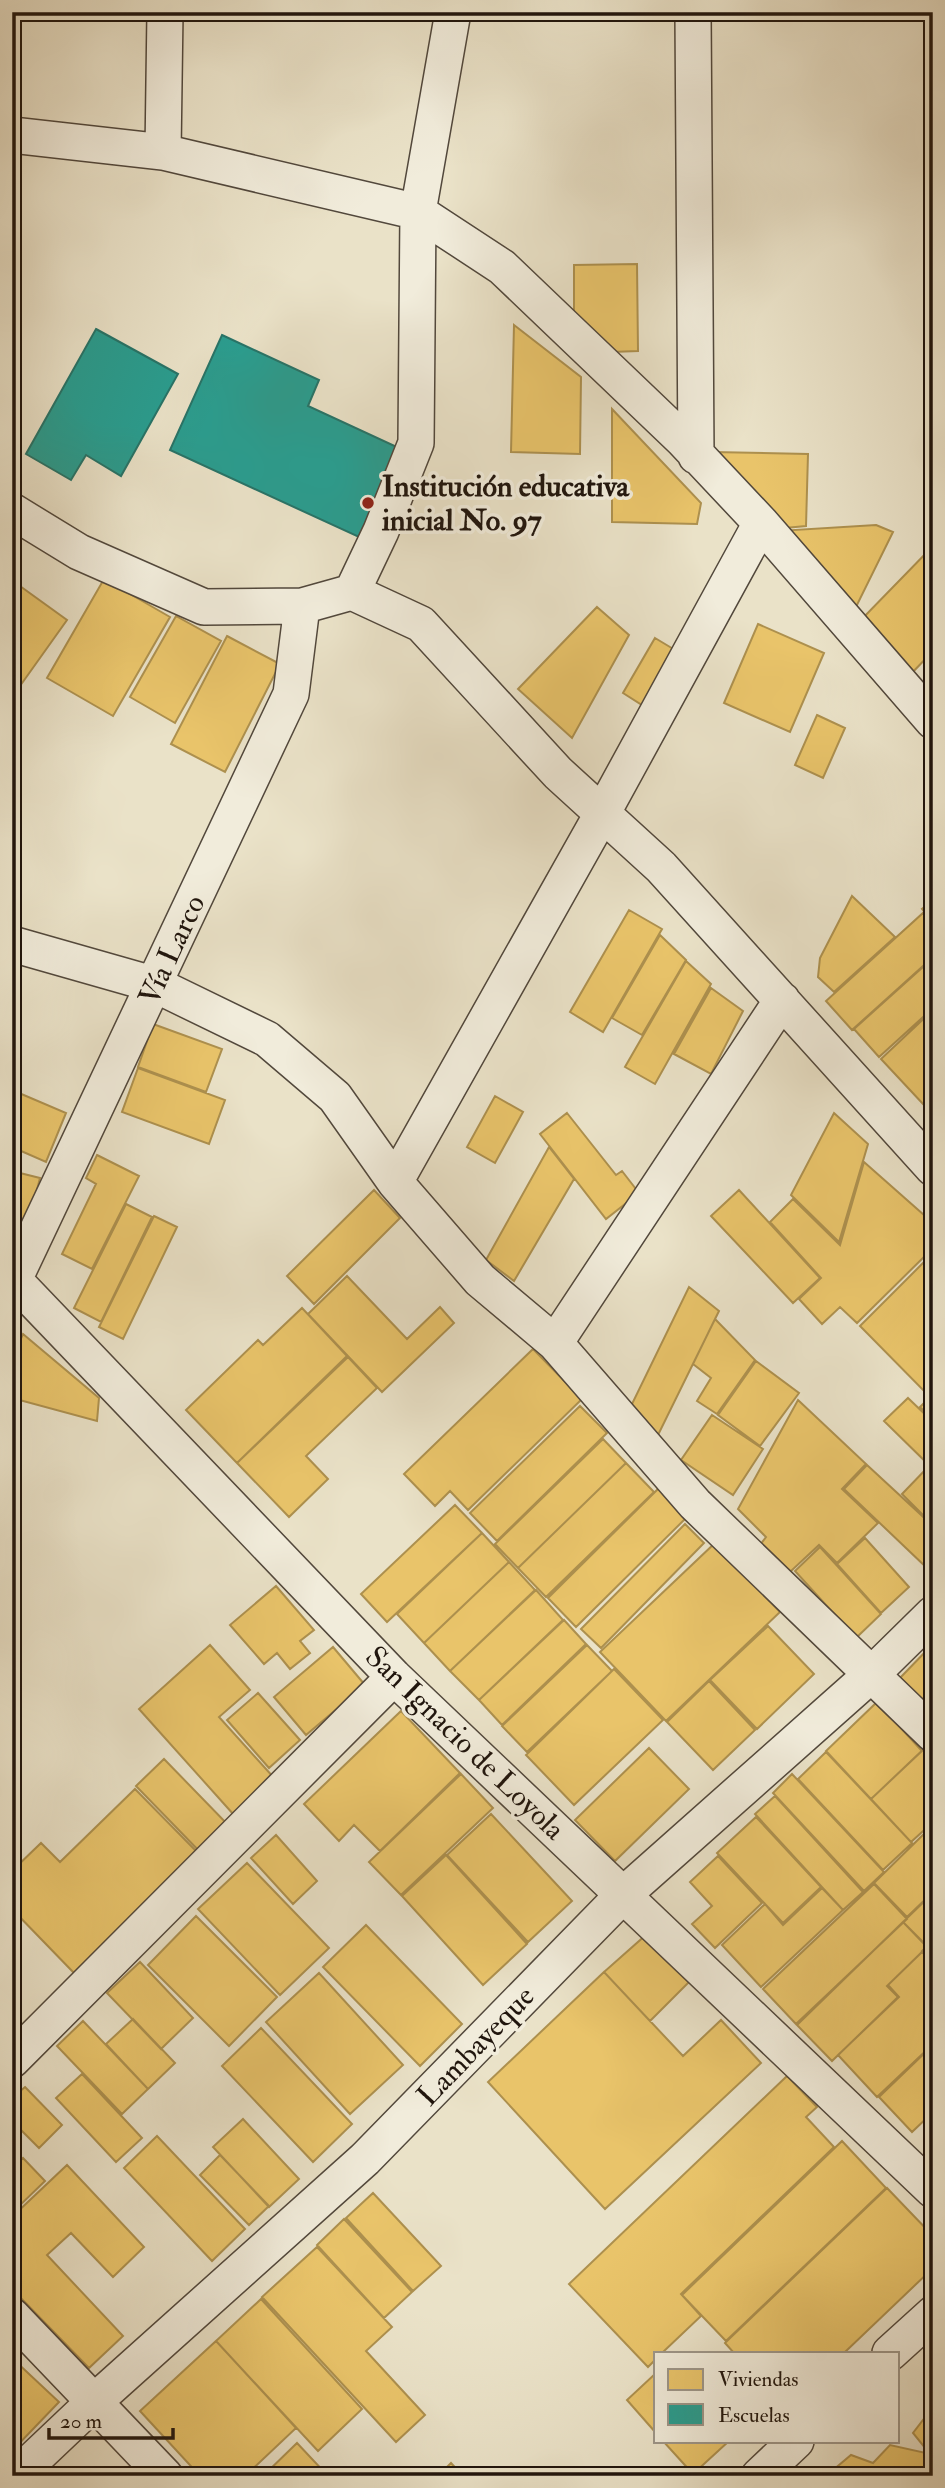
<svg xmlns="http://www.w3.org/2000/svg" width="945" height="2488" font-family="'IM FELL Double Pica',serif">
<rect width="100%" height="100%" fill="#eae2c8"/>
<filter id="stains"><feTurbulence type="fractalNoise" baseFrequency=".00286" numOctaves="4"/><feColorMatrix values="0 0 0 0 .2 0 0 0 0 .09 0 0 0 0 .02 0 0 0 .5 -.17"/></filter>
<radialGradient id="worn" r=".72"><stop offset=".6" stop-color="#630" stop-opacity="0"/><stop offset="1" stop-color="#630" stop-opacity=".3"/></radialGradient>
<path fill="#e9c46a" stroke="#ad904e" stroke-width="2" d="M637,264L638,351L611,352L574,321V265Z
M514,325L581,377L580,454L511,452Z
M612,409L701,503L697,524L612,522Z
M712,452L808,454L806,526L774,529Z
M876,525L893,532L852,615L777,531Z
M933,546V651L909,676L857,624Z
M104,579L170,617L113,716L47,678Z
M13,581L67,620L20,686L12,681Z
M597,607L629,635L572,738L518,689Z
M176,616L221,641L175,723L130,697Z
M758,624L824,653L790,732L724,703Z
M227,636L280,664L225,772L171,744Z
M655,638L675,650L642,705L623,693Z
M817,715L845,728L823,778L795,765Z
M852,896L895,937L834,992L818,977L820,958Z
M933,900V922L922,909Z
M629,910L662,929L603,1032L570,1012Z
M923,913L933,923V957L852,1030L826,1001Z
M660,935L686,960L642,1035L612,1018Z
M933,958V1008L879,1057L854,1029Z
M686,961L711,984L655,1084L625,1067Z
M711,988L743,1011L711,1074L674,1054Z
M933,1010V1096L924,1105L881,1059Z
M153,1024L222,1049L206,1092L138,1067Z
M138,1068L225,1100L209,1144L122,1112Z
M12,1090L66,1113L46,1162L12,1147Z
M495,1096L523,1112L495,1163L467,1147Z
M567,1113L616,1175L622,1171L639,1193L606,1219L540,1134Z
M834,1113L868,1144L839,1242L791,1195Z
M549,1147L574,1179L514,1281L486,1260Z
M97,1155L139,1176L92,1269L62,1254L96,1184L86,1178Z
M864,1162L933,1223V1248L857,1323L840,1307L822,1324L799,1299L821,1278L770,1222L793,1199L840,1245Z
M12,1171L40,1178L23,1244L12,1241Z
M374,1190L400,1218L314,1304L287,1276Z
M739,1190L820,1278L793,1303L711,1216Z
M126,1204L152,1217L101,1322L74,1308Z
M154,1216L177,1227L123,1339L99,1327Z
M933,1253V1393L929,1396L860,1326Z
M347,1276L407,1339L440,1307L454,1323L382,1392L308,1314Z
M689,1287L719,1311L658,1435L631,1406Z
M302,1308L347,1356L237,1463L186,1410L258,1340L263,1345Z
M715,1319L755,1360L717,1414L697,1401L711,1378L693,1364Z
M23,1334L99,1398L97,1421L12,1398V1358Z
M533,1349L582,1399L468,1510L450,1491L435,1506L404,1474Z
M348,1357L377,1388L306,1456L328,1479L289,1517L237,1463Z
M756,1361L799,1393L760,1446L718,1415Z
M933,1394V1420L920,1407Z
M908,1398L933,1422V1469L884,1421Z
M798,1400L866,1464L842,1489L878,1523L837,1563L819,1545L790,1572L760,1545L766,1537L738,1509Z
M580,1406L607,1433L497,1541L470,1513Z
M712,1415L763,1449L733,1495L681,1460Z
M603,1439L626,1463L518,1568L495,1544Z
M626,1463L654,1492L546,1597L518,1568Z
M867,1465L933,1526V1562L927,1568L844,1489Z
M929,1466L933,1470V1525L902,1494Z
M660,1487L689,1515L576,1627L548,1598Z
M455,1505L482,1533L387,1622L361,1594Z
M685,1524L704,1543L601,1648L581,1629Z
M482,1533L509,1562L424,1643L397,1614Z
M865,1538L909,1587L881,1613L837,1564Z
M715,1543L780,1612L666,1721L600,1652Z
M820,1547L881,1614L856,1638L795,1571Z
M509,1562L535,1590L450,1671L424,1643Z
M276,1586L314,1630L300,1641L310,1653L290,1669L277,1653L264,1664L230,1625Z
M536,1590L563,1620L479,1700L450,1671Z
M564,1620L586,1644L502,1725L479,1700Z
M768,1626L814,1674L757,1729L710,1680Z
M210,1645L250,1690L219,1717L275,1779L234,1815L139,1709Z
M587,1645L612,1671L527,1752L502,1726Z
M333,1647L365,1685L306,1735L274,1697Z
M930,1647L933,1650V1714L898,1680Z
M614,1669L663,1720L574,1805L526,1755Z
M709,1681L755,1730L713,1770L667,1722Z
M258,1693L300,1740L269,1768L227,1720Z
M877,1702L922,1751L871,1799L826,1751Z
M401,1711L460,1773L380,1851L354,1825L339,1841L304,1804Z
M928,1745L933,1750V1822L911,1842L871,1799Z
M649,1748L689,1789L615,1861L575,1820Z
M826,1752L912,1843L883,1870L798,1779Z
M164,1759L233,1830L205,1857L136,1786Z
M461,1774L493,1808L401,1895L369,1862Z
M792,1774L884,1872L864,1891L773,1793Z
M135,1789L198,1853L74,1973L12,1909V1871L41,1843L60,1862Z
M775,1796L863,1892L843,1910L755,1814Z
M491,1814L572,1901L528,1942L447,1855Z
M756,1817L821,1887L783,1923L717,1853Z
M933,1825V1892L907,1917L874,1883Z
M276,1835L317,1881L293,1904L251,1858Z
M446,1855L527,1944L483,1985L402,1896Z
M718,1856L762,1903L715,1948L692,1924L712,1906L690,1882Z
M247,1863L329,1948L280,1995L198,1909Z
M874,1884L907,1919L796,2024L763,1989Z
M822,1888L843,1910L761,1987L722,1945L765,1904L783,1925Z
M933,1893V1941L927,1946L903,1922Z
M196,1916L277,1997L229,2046L148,1965Z
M903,1922L927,1947L887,1986L898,1997L832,2061L797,2025Z
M366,1925L462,2024L420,2066L323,1967Z
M647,1934L691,1980L650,2021L604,1972Z
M933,1941V1962L922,1951Z
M922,1952L933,1963V2044L877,2097L838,2055L899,1997L888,1985Z
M140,1962L193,2018L161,2049L107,1993Z
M604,1972L683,2056L721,2020L761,2063L605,2209L488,2082Z
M319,1973L403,2065L350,2114L266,2022Z
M133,2019L175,2063L148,2089L106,2044Z
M83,2021L148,2089L122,2114L57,2046Z
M261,2028L352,2124L313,2162L222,2066Z
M933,2045V2112L912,2132L879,2097Z
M82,2074L142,2138L116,2162L56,2098Z
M787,2076L817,2107L806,2117L834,2147L681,2294L701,2316L662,2353H656V2359L648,2367L569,2284Z
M25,2087L62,2125L39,2148L12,2121V2098Z
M243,2119L299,2179L269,2207L213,2147Z
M157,2136L245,2229L212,2261L124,2168Z
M842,2141L886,2188L726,2341L682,2295Z
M220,2155L269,2206L249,2225L200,2175Z
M23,2158L45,2181L12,2213V2169Z
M67,2165L144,2247L113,2277L71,2233L47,2255L123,2336L89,2368L12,2289V2217Z
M887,2188L933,2236V2268L844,2353H734L725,2343L727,2341Z
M373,2193L441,2266L413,2291L346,2218Z
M344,2219L412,2292L384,2318L317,2245Z
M317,2247L392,2327L366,2351L425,2415L396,2442L262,2297Z
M261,2299L362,2409L318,2451L216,2341Z
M216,2341L296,2428L245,2476H200L140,2411Z
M12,2358L59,2402L12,2451Z
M656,2373V2433L627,2400Z
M933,2407V2476H826L851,2455L873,2463L890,2445L930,2454L913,2433Z
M663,2441H729L693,2474Z
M297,2443L328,2476H263Z
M451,2463L463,2476H438Z"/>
<path fill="#2a9d8f" stroke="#277468" stroke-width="2" d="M96,329L178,374L121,476L86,455L71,480L26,454Z
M222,335L319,380L308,406L399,448L359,537L170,450Z"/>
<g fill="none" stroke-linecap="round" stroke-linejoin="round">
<g stroke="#52483c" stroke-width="38">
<path id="minor" d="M693,12L696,456
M12,135L163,152L418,212L502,267L682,439L761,523L933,721
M163,152L165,12
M12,511L79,552L204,607L302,606L352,592L421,624L558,773L661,867L933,1168
M352,592L381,531L416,443L418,212L453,12
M12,944L156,985L267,1039L335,1097L395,1182L480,1280L555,1343L695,1504L933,1734
M395,1182L602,814L761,523
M14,1280L394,1677L933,2190
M12,1284L291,694L302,606
M555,1343L782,1000
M12,2060L394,1677
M12,2316L165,2476
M890,2353L933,2314
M16,2476L94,2402L365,2159L623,1895L873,1673L933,1614
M759,2476L796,2441"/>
</g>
<use href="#minor" stroke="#f1ecdb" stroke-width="35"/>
</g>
<circle fill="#8f2418" stroke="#f1ecdb" stroke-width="2.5" cx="368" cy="503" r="7"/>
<g text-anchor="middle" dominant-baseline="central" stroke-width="7" stroke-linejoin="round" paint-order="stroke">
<g font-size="30" font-weight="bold" fill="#20150d" stroke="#f1ecdb" text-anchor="start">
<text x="382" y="486">Institución educativa<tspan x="382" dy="34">inicial No. 97</tspan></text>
</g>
<g font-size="30" fill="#20150d" stroke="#f1ecdb">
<text transform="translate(172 950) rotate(-65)">Vía Larco</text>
<text transform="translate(465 1743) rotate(44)">San Ignacio de Loyola</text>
<text transform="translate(476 2046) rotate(-46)">Lambayeque</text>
</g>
</g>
<rect width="945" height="2488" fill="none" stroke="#eae2c8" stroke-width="42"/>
<rect x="14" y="14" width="917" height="2460" fill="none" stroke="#20150d" stroke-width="3.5"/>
<rect x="21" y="21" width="903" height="2446" fill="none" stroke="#20150d" stroke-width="2"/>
<rect x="654" y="2352" width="245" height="91" fill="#f1ecdb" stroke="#9d9689" stroke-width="2"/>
<rect x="668" y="2369" width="35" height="21" fill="#e9c46a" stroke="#9d9689" stroke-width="2"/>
<text x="718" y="2386" font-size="21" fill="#20150d">Viviendas</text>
<rect x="668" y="2404" width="35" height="21" fill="#2a9d8f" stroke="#9d9689" stroke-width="2"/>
<text x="718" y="2422" font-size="21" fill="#20150d">Escuelas</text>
<path d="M49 2428v10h124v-10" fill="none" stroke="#20150d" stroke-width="3.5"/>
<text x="60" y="2428" font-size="21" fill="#20150d" stroke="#f1ecdb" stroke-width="5" paint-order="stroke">20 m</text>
<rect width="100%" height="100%" filter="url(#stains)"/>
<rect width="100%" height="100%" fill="url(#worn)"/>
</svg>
